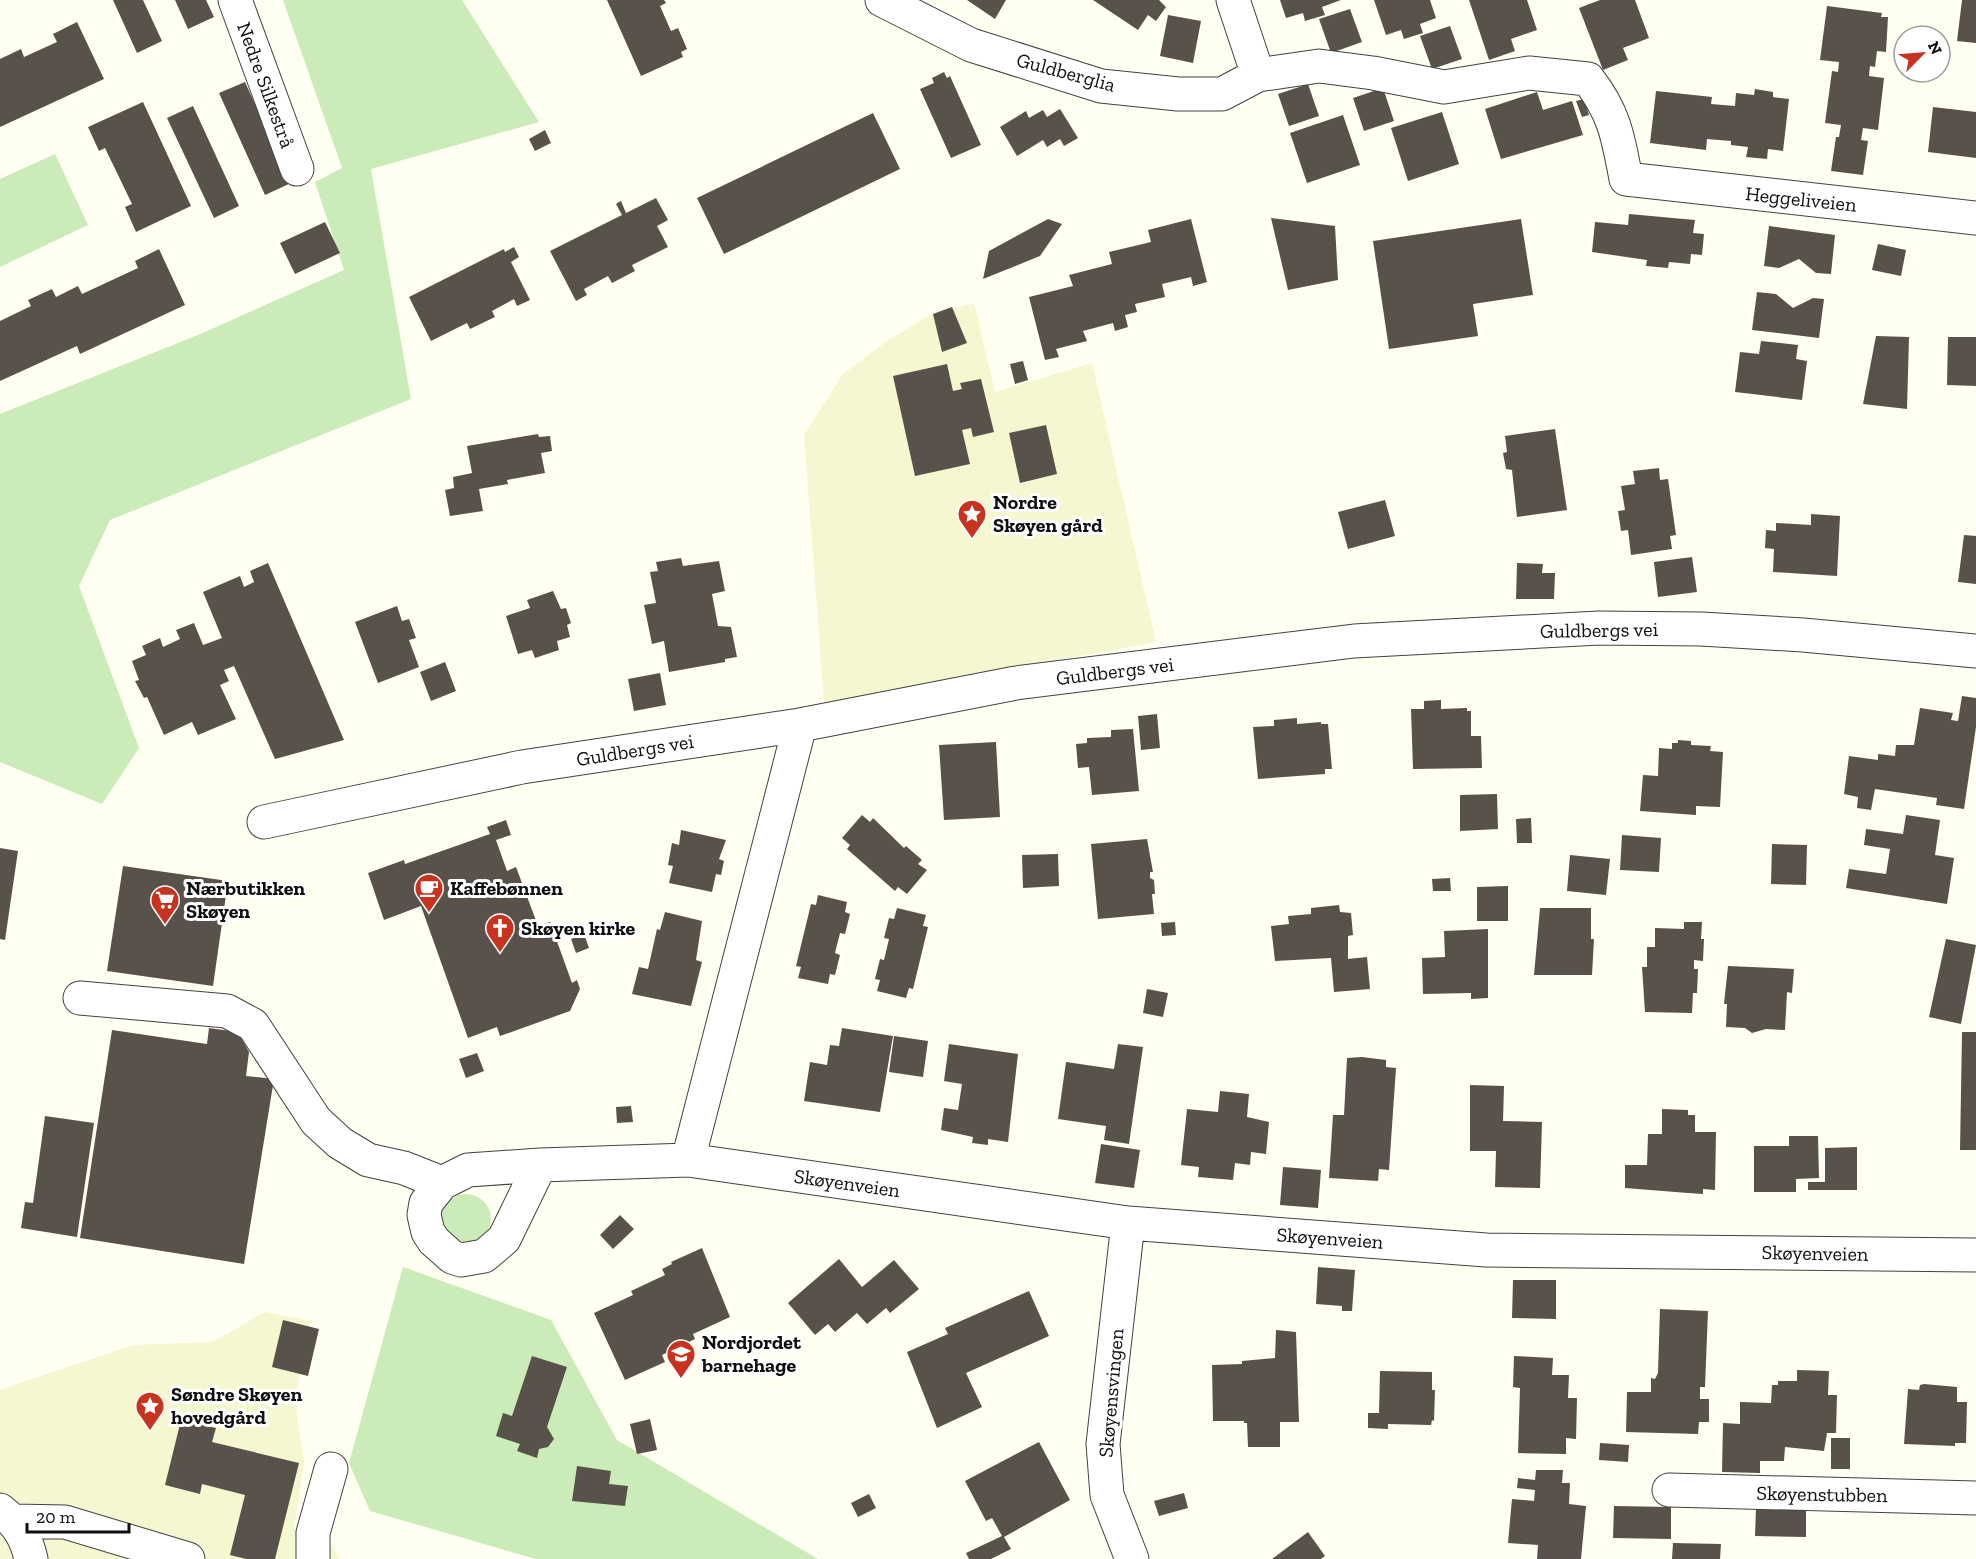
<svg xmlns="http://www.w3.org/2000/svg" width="1976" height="1559" font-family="'Zilla Slab',serif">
<rect width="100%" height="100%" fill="#fffff2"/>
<path fill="#f4f7d0" d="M974,303L995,392L1092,363L1156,642L824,703L804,435L843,374L887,341L933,313Z
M265,1312L311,1321L295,1400L304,1462L294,1529L329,1537L339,1559H0V1390L133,1345L213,1342Z"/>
<path fill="#cbecb8" d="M283,0H462L539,122L371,169L411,399L110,520L79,586L139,748L102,804L0,762V414L198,335L344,270L315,182L342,168Z
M55,154L88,225L0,267V179Z
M441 1219a25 25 0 1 1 50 0a25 25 0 1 1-50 0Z
M403,1267L551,1320L617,1440L818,1559H536L370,1511L349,1463Z"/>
<path fill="#59524b" d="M113,0H143L162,41L137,53Z
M175,0H206L214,17L188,29Z
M607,0H664L666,3L660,6L671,31L678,28L687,49L681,52L683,57L641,76Z
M967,0H1006L995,19Z
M1093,0H1159L1166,7L1156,21L1148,15L1138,30Z
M1280,0H1341L1322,7L1325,15L1305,21L1303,13L1286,18Z
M1374,0H1430L1436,18L1420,24L1423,33L1404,39L1401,30L1386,35Z
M1469,0H1527L1537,30L1511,39L1515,51L1489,60Z
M1600,0H1635L1649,38L1623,48L1628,60L1603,70L1579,8Z
M1962,0H1976V43L1957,41Z
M1827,6L1882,13L1881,17H1888L1886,52L1877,51L1875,67L1870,66L1869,76L1884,78L1878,130L1863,128L1861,140L1868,141L1863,175L1831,171L1836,137H1839L1841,125L1825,123L1832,71L1838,72L1839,62L1820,60Z
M1350,9L1362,42L1331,53L1319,19Z
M1168,15L1201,21L1193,63L1160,56Z
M77,22L104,79L0,127V59L21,49L24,57L57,42L53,34Z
M1450,26L1462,59L1432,69L1420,36Z
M944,72L947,78L950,76L981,145L951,158L920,89L934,83L932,78Z
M245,82L291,183L265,195L219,93Z
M1308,84L1319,116L1289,126L1278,94Z
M1383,88L1394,121L1364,131L1353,98Z
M1755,89L1773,92V97L1789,99L1783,151L1768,149L1767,159L1746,157L1748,147L1731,145V141L1707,139L1706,150L1650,143L1656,91L1712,97L1711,104L1735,106L1736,93L1754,95Z
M1537,92L1543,110L1572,101L1583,135L1501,159L1485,109Z
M1584,99L1589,115L1582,117L1576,101Z
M143,102L191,206L136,232L125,207L132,204L105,148L99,151L88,127Z
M193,106L239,206L214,218L167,118Z
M1933,107L1976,112V158L1928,152Z
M1060,109L1078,138L1064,146L1060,139L1047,147L1043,140L1017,156L1000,127L1026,111L1029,118L1043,110L1047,117Z
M1442,112L1459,164L1408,181L1391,128Z
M873,113L900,169L724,254L697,198Z
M1343,115L1360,165L1307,183L1290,133Z
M545,130L551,143L535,151L529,139Z
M656,198L668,220L657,226L668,247L632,265L635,271L612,283L608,276L584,289L587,295L576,301L550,251L622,215L616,204L619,202L621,201L626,213Z
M1629,214L1695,220L1693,233L1704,234L1702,255L1691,254L1690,264L1669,262L1668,268L1646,266L1647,260L1592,252L1595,222L1628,225Z
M1271,218L1335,226L1338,280L1288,290Z
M1048,219L1062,224L1040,256L983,279L989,251Z
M1191,219L1207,282L1193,286L1191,277L1162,284L1165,297L1135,304L1137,312L1125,315L1128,327L1115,331L1113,323L1083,331L1087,341L1056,349L1059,357L1045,360L1029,297L1073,286L1069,275L1112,264L1109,252L1151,242L1148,230Z
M1521,219L1533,295L1473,304L1478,336L1389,349L1373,241Z
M325,222L340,253L295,274L280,243Z
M1769,226L1835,235L1831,274L1816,273L1799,259L1779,268L1764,266Z
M1878,244L1906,250L1901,276L1872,270Z
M514,247L519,257L511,262L530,300L517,306L514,299L492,311L495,317L470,329L467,323L431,341L409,297L504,249L505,252Z
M159,249L185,305L80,354L77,346L0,381V321L31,306L28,300L52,289L56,297L78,286L82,294L138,268L135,261Z
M1757,292L1776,294L1793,308L1813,298L1824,299L1819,338L1752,330Z
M952,307L967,343L942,352L933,314Z
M1876,336L1909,337L1907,409L1863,404Z
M1948,337H1976V386L1947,385Z
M1761,341L1798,345L1796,359L1807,361L1802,400L1735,392L1740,352L1759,354Z
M1023,361L1028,380L1015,384L1010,364Z
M947,364L953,391L962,389L960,383L981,379L994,432L973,437L971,428L962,430L970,464L915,476L893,376Z
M1046,425L1057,474L1020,483L1009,433Z
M1555,429L1567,510L1517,517L1512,470L1506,469L1503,453L1507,452L1505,436Z
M538,434L539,437L550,436L552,451L541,453L545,473L507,480L508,484L479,489L483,511L450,516L445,490L454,488L453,477L472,473L467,446Z
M1659,468L1660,480L1668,479L1676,535L1670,536L1672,549L1631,555L1628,530L1621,531L1618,511L1625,510L1621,486L1635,484L1633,471Z
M1385,500L1395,536L1348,549L1338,512Z
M1811,514L1840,516L1837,576L1773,572L1774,549L1765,548L1766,530L1776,531V523L1811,525Z
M1964,535L1976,536V584L1958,582Z
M1692,557L1697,592L1658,597L1654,562Z
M681,558L683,566L719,561L725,591L712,594L718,626L731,627L737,657L725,659V662L669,672L664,641L652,644L644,605L656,603L650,572L658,571L656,562Z
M268,563L344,740L275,759L234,666L224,670L229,681L220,685L236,719L198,735L192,722L164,735L147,697L144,698L135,681L139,680L132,661L146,655L142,646L160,638L163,647L180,639L176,630L194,623L203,645L222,638L203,592L240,576L244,587L254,582L250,571Z
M1517,563L1543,564L1542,573H1555L1554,599H1516Z
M553,591L561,609L566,608L571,623L567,625L570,637L557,641L559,650L535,658L532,650L518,654L506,616L530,608L527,600Z
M397,606L402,621L409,619L416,638L409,640L419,667L378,683L355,622Z
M445,662L456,691L431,701L420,672Z
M660,673L666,705L634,711L628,679Z
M1962,696L1976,698V727L1964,809L1936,805L1937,798L1875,789L1871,810L1857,808L1858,797L1844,794L1849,756L1878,760V754L1895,756L1896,745H1914L1920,708L1953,713L1951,720L1958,721Z
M1441,700V709L1467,708V711H1471V736H1481L1482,768L1413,769L1411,709H1424V701Z
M1157,714L1160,748L1141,750L1138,716Z
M1297,718V724L1321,722V724H1328L1332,769H1325V774L1258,779L1253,727L1274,726V720Z
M1133,729L1139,791L1092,795L1089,767L1078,768L1076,744L1087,743V738L1111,737V730Z
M1678,740L1691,741V745L1711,746L1710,751L1723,752L1720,807L1696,806V815L1640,811L1643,775L1658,776L1659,748L1672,749V743H1678Z
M996,742L1000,817L944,820L939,745Z
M1497,794L1498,829L1460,831V795Z
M862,815L870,822L873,818L904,848L906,846L922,860L918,864L927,870L907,894L898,887L895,891L847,849L850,845L842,838Z
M1906,815L1940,820L1935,855L1954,858L1947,904L1846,888L1849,869L1886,874L1890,849L1864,845L1866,829L1903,834Z
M1531,818L1532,843H1517L1516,819Z
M506,820L511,835L496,840L507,871L516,867L538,926L550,922L572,983L577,980L580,989L570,1011L500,1036L497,1027L468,1038L421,906L384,920L368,873L404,860L405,864L490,834L487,827Z
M681,830L726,840L719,859L724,861L721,875L716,874L712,892L669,883L673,866L668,865L672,843L679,845Z
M1622,835L1661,838L1659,872L1620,870Z
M1147,839L1153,872H1150V878L1154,880L1155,894H1152L1154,914L1098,919L1091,844Z
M1772,844L1807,845L1806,885L1771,884Z
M0,848L18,851L5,940L0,939Z
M1058,854L1059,886L1023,888L1022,855Z
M1570,855L1610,859L1606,895L1567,891Z
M123,866L228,881L213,986L107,971Z
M1450,878L1451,891H1433L1432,879Z
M1508,886V921H1477V887Z
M818,895L847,902L845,912L850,914L845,934L840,933L835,953L840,955L835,975L830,974L828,984L798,978L801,967L796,966L811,904L816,905Z
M1339,905L1340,912L1351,913L1353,935L1348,936V959L1367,957L1370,989L1334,992L1331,958L1275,961L1271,926L1289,924L1288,916L1311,914V908Z
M897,908L926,915L923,926L928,927L913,989L909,988L906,998L877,991L880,980L875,979L880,959L884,960L889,939L884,938L889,918L894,919Z
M1540,908H1591V939H1594L1592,975H1534Z
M665,912L702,921L696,960L702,962L691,1006L632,994L639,967L648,969L657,929L660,930Z
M1175,922L1176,935L1162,936L1161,923Z
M1684,922H1702L1701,939H1704L1703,961L1694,960V969H1698L1697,993H1693L1692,1013L1645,1012L1642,967H1647V947H1655V928L1684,929Z
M1488,929V998L1471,999V993L1423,994L1422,958L1445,957L1444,931Z
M584,934L589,948L576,953L571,939Z
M1946,939L1976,945L1961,1024L1929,1017Z
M1728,966L1794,969L1792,993L1787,992L1785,1030L1766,1029L1752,1033L1745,1028L1726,1027L1727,1004H1724Z
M1147,989L1168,993L1163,1017L1143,1013Z
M209,1028L238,1032L249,1052L246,1076L274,1079L244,1264L80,1238L112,1030L207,1044Z
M842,1028L893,1036L880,1112L804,1101L810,1062L827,1065L830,1045L839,1046Z
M1962,1032H1976V1150H1960Z
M894,1036L928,1041L923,1077L889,1072Z
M949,1044L1018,1054L1008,1142L988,1139V1145L972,1143L973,1137L941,1130L944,1108L958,1110L962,1084L944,1081Z
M1118,1044L1143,1047L1129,1144L1104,1140L1106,1126L1058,1119L1066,1062L1114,1069Z
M477,1053L484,1071L466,1078L459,1059Z
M1362,1057L1386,1060V1067L1396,1068L1389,1170L1379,1169L1378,1181L1329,1178L1333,1115H1344L1347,1058Z
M1470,1085L1504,1086L1503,1121L1542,1122L1540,1188L1495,1187L1496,1151H1470Z
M1220,1091L1249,1094L1247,1117L1269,1122L1266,1154L1251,1152L1250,1165L1235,1163L1233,1180L1198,1177L1199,1167L1181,1165L1187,1109L1218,1112Z
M631,1106L633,1122L617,1123L616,1107Z
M1662,1109L1688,1110V1115H1695V1132H1716L1715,1190L1703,1189V1194L1688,1193L1625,1188V1165H1647L1648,1134H1662Z
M45,1116L94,1123L77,1237L21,1228L25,1202L33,1203Z
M1789,1136H1818L1819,1178L1796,1179V1192H1754V1146H1789Z
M1101,1144L1140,1150L1134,1188L1095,1183Z
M1857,1147V1190H1808V1182H1825V1148Z
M1283,1167L1321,1170L1318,1208L1280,1205Z
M620,1215L634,1229L613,1249L600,1235Z
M702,1248L730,1317L693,1334L695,1339L662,1355L665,1362L625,1380L594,1313L633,1295L631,1291L665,1275L662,1269L672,1264L671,1262Z
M839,1259L862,1287L894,1260L919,1289L890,1313L886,1308L867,1324L857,1313L835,1332L828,1324L815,1335L788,1303Z
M1318,1267L1355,1270L1352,1311H1342V1306L1316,1304Z
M1513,1280H1556V1319L1512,1318Z
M1029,1291L1049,1336L966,1373L982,1407L937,1428L907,1352L948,1334L945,1328Z
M1660,1309L1708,1311L1705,1387H1700V1399H1709V1422H1699L1698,1434L1626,1432L1627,1392H1651V1378L1655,1379L1658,1373Z
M283,1320L319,1329L308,1376L272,1367Z
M1276,1330L1296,1332L1299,1422H1280V1447H1248L1247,1423H1244V1421H1213L1212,1365L1242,1364V1361L1275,1358Z
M532,1356L567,1367L547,1427L554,1439L548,1447L539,1449L537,1458L517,1451L520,1444L496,1436L503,1413L512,1416Z
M1514,1356L1553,1358L1552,1375H1569L1568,1398H1577L1576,1439L1566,1438V1454L1518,1453L1520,1388L1513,1387Z
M1797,1370L1829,1371L1828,1395H1837L1836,1433H1827L1824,1451L1785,1447L1784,1461H1760V1473L1722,1472L1723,1423L1740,1424V1402L1771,1403L1772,1385H1778V1381H1797Z
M1380,1371L1432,1372V1390H1435L1434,1421L1432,1420L1431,1425L1388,1424V1429L1368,1428V1413H1379Z
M1924,1384L1957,1387V1402H1967L1966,1443H1955V1446L1904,1444L1908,1389L1919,1390L1920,1385Z
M650,1419L657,1450L637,1454L630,1424Z
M181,1420L216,1428L212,1442L299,1463L275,1559H246L230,1555L245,1495L202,1484L200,1494L165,1485Z
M1831,1438H1850V1469H1831Z
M1039,1442L1070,1500L1004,1537L1011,1549L991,1559H969L966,1553L1002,1536L992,1518L986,1521L965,1481Z
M1600,1443L1629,1445L1628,1462L1599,1460Z
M577,1466L611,1471L609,1484L628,1486L625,1506L572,1501Z
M1536,1470H1563L1562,1483H1570L1569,1504L1586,1506L1581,1559H1537L1538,1545L1508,1543L1512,1499L1534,1501L1535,1490L1517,1488L1518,1478L1535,1480Z
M1184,1493L1188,1508L1159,1516L1154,1501Z
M869,1494L876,1508L858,1517L851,1503Z
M1614,1506L1671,1507V1539L1613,1538Z
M1756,1507H1806V1537L1755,1536Z
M1308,1532L1325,1556L1321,1559H1272Z
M1673,1543L1721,1544L1720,1559H1672Z"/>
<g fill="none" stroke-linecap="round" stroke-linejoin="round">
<g stroke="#424242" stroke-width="35">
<path id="minor" d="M235,0L297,169
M882,0L971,45L1101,86L1178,94H1222L1258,75L1319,66L1373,73L1444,87L1529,73L1588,79C1615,114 1618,137 1626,179L1976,218
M1233,0L1258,75
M264,822L522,767L800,725L1016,683L1354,641L1599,628L1701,629L1803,635L1976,651
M80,998L227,1011L253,1025L316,1121L340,1143L368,1160L404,1168L442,1183
M688,1160L800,725
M540,1165L504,1239L484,1256L461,1260L452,1257L434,1241L428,1232L424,1215L426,1203L442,1183L468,1170L540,1165L688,1160L1128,1223L1486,1250L1976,1255
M1128,1223L1103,1444L1107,1495L1132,1559
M1669,1490L1976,1498
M0,1510C18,1524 26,1537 31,1559
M14,1521L65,1522L188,1559
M313,1559V1533L331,1469"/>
</g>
<use href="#minor" stroke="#fff" stroke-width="33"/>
</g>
<defs>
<g id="sight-pin" transform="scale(1.5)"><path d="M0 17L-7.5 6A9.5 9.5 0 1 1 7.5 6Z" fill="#c7331f" stroke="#fff"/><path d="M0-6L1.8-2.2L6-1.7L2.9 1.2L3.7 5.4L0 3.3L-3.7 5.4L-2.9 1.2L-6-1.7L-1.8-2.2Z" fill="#fff"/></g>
<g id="cafe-pin" transform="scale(1.5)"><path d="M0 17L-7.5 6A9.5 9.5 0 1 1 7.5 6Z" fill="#c7331f" stroke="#fff"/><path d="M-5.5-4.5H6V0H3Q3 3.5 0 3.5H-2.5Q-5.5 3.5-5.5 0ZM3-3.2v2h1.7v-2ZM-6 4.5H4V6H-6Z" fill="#fff"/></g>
<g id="supermarket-pin" transform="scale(1.5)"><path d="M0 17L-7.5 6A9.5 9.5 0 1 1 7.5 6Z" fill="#c7331f" stroke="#fff"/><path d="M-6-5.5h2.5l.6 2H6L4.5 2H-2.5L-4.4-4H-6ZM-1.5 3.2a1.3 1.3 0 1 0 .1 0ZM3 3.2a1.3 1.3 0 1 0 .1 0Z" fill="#fff"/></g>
<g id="church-pin" transform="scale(1.5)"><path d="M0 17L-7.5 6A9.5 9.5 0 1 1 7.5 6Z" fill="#c7331f" stroke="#fff"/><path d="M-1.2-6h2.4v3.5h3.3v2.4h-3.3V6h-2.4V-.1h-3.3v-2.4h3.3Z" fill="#fff"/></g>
<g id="school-pin" transform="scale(1.5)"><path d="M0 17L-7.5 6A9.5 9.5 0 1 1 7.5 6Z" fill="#c7331f" stroke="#fff"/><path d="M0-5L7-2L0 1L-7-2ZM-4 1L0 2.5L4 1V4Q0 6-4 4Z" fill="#fff"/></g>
</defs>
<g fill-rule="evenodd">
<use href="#sight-pin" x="972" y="514"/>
<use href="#cafe-pin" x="429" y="888"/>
<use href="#supermarket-pin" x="165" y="900"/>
<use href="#church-pin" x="500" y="928"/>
<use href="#school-pin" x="681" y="1354"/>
<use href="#sight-pin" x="150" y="1406"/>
</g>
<g text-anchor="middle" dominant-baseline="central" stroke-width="6" stroke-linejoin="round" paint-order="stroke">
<g font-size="20" fill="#0f0f0f" stroke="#fff">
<text transform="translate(1066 72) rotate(15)">Guldberglia</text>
<text transform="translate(266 85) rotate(70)">Nedre Silkestrå</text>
<text transform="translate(1801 199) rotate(6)">Heggeliveien</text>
<text transform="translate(1599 630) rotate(-1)">Guldbergs vei</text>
<text transform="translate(1115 671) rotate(-7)">Guldbergs vei</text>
<text transform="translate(635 750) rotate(-9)">Guldbergs vei</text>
<text transform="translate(847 1183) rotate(8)">Skøyenveien</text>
<text transform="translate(1330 1238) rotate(4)">Skøyenveien</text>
<text transform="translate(1815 1253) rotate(1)">Skøyenveien</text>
<text transform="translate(1111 1393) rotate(-85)">Skøyensvingen</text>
<text transform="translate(1822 1494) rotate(1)">Skøyenstubben</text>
</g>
<g font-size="20" font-weight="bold" fill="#0f0f0f" stroke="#fff" text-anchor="start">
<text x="993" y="502">Nordre<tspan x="993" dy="23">Skøyen gård</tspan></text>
<text x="186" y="888">Nærbutikken<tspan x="186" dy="23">Skøyen</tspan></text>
<text x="450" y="888">Kaffebønnen</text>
<text x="521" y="928">Skøyen kirke</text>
<text x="702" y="1342">Nordjordet<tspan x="702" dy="23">barnehage</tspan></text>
<text x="171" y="1394">Søndre Skøyen<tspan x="171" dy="23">hovedgård</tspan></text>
</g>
</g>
<g transform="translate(1922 54) rotate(65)"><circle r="28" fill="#ffffff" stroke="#9f9f9f" stroke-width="1.5"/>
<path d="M0-4.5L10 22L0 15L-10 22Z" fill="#c7331f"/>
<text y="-9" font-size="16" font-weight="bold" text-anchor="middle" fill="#0f0f0f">N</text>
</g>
<path d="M27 1523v9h102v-9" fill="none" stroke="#0f0f0f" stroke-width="3"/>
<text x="36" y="1523" font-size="18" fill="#0f0f0f" stroke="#ffffff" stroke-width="4.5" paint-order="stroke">20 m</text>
</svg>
